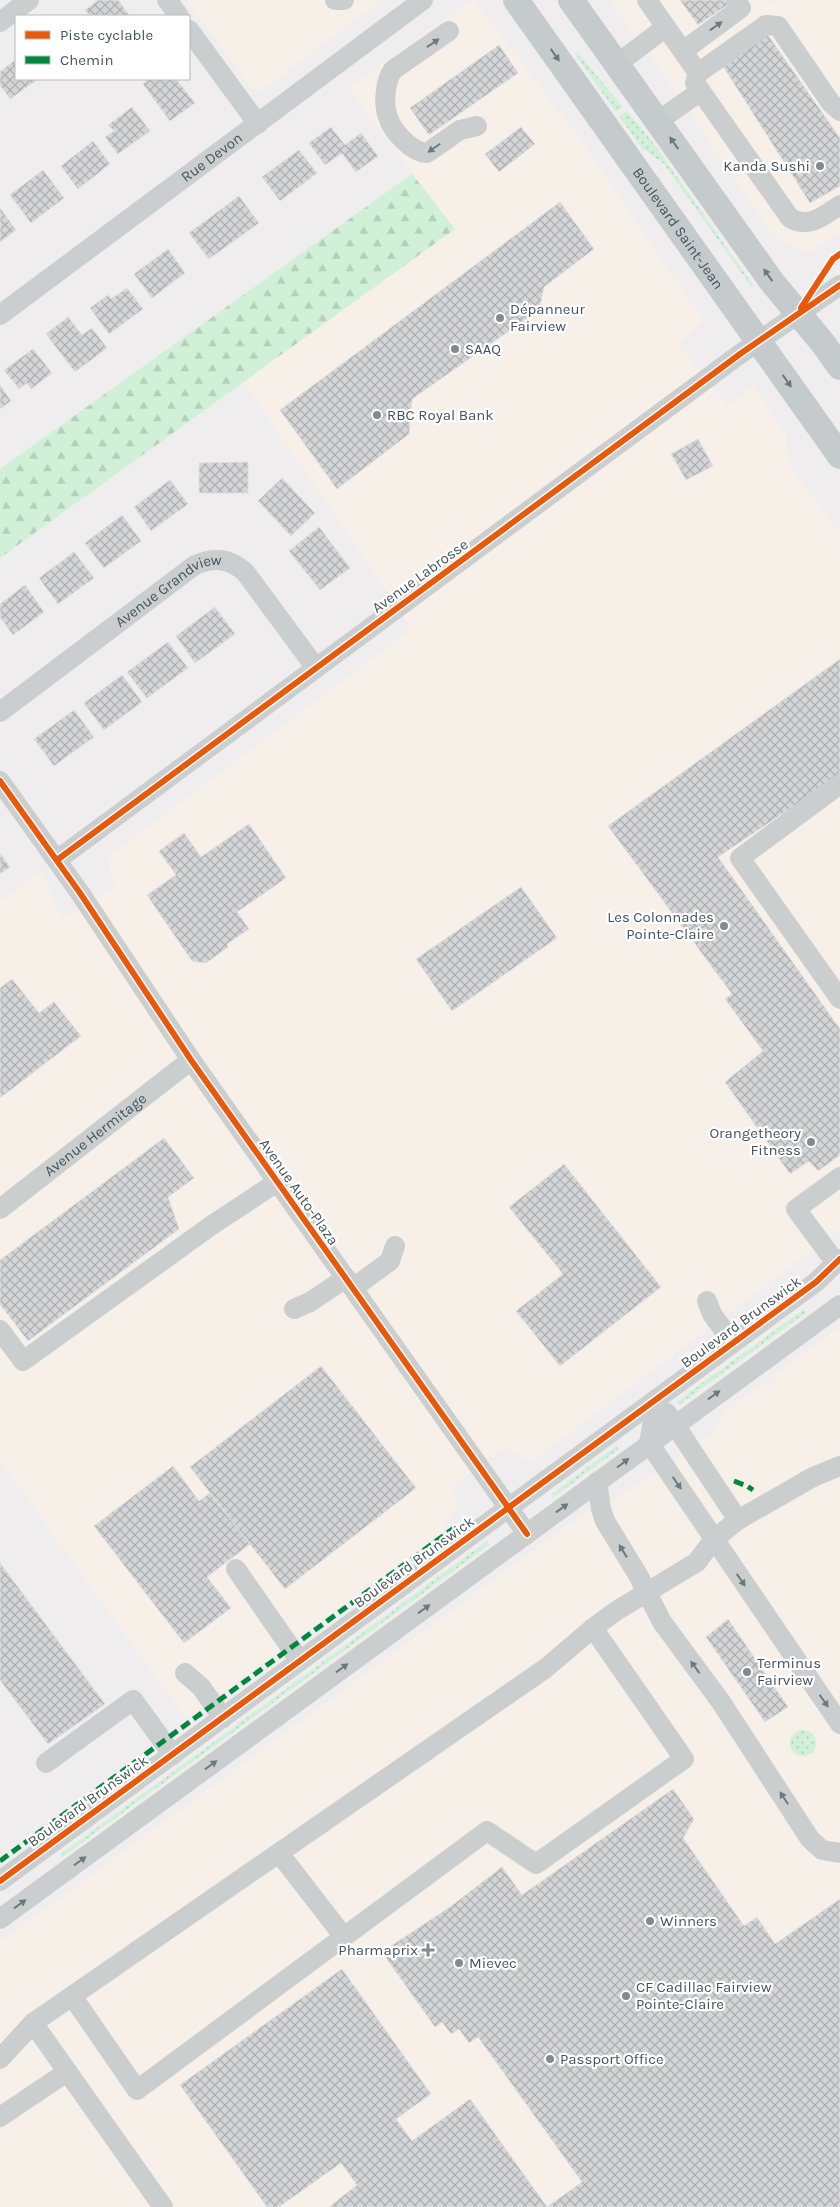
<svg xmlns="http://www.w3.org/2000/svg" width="840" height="2207" font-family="Karla,sans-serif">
<defs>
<pattern id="grass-dots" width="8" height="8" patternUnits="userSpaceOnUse" patternTransform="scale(1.25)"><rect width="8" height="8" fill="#d0f0d7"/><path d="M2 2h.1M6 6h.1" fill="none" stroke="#b4d0bb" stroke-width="1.8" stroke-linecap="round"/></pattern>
<pattern id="forest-firs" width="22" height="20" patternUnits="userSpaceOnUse" patternTransform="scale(1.25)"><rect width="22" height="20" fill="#d0f0d7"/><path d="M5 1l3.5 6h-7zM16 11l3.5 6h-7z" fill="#b4d0bb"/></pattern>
<pattern id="building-cross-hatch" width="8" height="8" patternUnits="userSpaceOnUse" patternTransform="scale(1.25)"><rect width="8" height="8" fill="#d4d5d7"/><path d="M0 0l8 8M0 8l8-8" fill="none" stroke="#aeafb2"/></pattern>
</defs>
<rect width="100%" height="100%" fill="#efedee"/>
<path fill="#f7f0e8" d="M187,0H381L263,90L252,89Z
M472,0H474L579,138L703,320L679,345L727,406L753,386L786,434L790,466L840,534V1229L529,1464L507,1446L452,1486L459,1505L449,1517L443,1532L186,1719L0,1461V901L41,871L62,918L116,886L108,868L110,855L411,629L377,576L243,381L454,228L348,88Z
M609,0H769L772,4L778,0H840V232L808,254L772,234L668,81Z
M840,1327V2207H0V1942L586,1512L616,1499L714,1432L720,1418L727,1410L764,1382L768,1388L777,1380L774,1375Z"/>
<path fill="url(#grass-dots)" d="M577,52L623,107L616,112L575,54Z
M627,111L655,145L753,285L751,286L663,163L642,148L619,116Z
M804,1309L807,1312L679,1405L676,1402Z
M616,1446L619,1449L554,1497L552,1494Z
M487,1541L489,1545L61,1858V1854Z
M790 1743a13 13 0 1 1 26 0a13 13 0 1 1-26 0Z"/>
<path fill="url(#forest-firs)" d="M412,174L455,229L0,558V469Z"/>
<path fill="url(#building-cross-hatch)" stroke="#e0dfe1" d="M98,0H118L130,16H90L85,10Z
M680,0H728L730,3L698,25Z
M765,31L840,138V186L810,203L721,63Z
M499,45L518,73L429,135L410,108Z
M16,59V79H38L10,99L0,85V72Z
M149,79H176L195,103L170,121L143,84Z
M132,107L150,131L118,154L105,137L114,131L108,125Z
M331,127L345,145L361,133L378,156L356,172L342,153L325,165L309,143Z
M521,127L535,144L499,172L485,154Z
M93,141L110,164L78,189L61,166Z
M299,150L317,173L280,201L262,177Z
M43,170L64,198L31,223L10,195Z
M239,196L259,223L209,259L189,233Z
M560,202L594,249L544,287L539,310L412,399L409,434L337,489L280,410Z
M0,208L16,230L0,242Z
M168,249L185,273L152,298L134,274Z
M127,288L143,309L109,334L90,308L108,295L111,299Z
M68,317L82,335L92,328L107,348L75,372L46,334Z
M33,349L52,373L31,389L27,383L19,389L4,370Z
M0,385L11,401L0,409Z
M698,439L713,466L686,480L671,454Z
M248,462V493H199V463Z
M282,478L315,513L291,536L258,501Z
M170,480L188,504L151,531L134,507Z
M122,515L141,541L104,568L85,543Z
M319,527L350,568L320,590L289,551Z
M74,552L94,578L58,604L39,578Z
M25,585L44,612L13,635L0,617V604Z
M215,607L235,634L195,663L176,636Z
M168,642L188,668L147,698L127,672Z
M840,659V775L718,857L840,1029V1155L818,1171L809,1161L790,1174L725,1082L763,1051L725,999L732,994L608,826Z
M122,675L142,702L104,730L84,703Z
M74,710L94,737L54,766L34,739Z
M249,824L286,878L237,912L249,929L227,944L228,947L206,963L192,961L147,895L176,875L159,851L184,833L201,857Z
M0,853L10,867L0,874Z
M521,887L557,938L452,1011L416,959Z
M12,979L39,1013L54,1002L81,1036L0,1098V988Z
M164,1138L194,1178L168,1197L179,1229L28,1341L0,1304V1260Z
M564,1164L661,1287L560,1366L516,1311L563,1274L509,1207Z
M321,1366L416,1488L285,1589L190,1467Z
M173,1466L199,1501L210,1493L250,1544L207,1577L231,1608L184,1643L94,1526Z
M0,1563L105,1704L48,1744L0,1680Z
M728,1619L788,1707L765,1722L706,1637Z
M673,1789L694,1819L683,1838L744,1926L757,1917L775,1944L840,1899V2207H329L357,2185L341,2163L279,2207H267L180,2085L342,1969L431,2094L396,2119L412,2141L470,2099L547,2207L582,2182L478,2037L469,2043L459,2029L451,2034L442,2022L435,2027L382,1952L450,1907L502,1867L522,1895Z"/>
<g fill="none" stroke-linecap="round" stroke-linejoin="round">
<g stroke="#cacecf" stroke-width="20">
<path d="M167,0L179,16"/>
<path d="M335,0H344"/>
<path d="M647,0L698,73"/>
<path d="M0,22L29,0"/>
<path d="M189,30L258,124"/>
<path d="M449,31L393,70C385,81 383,104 388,117C392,131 411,152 427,153L460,130L477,126"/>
<path d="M683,51L741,8L736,0"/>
<path d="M617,64L666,27"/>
<path d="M840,111L831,103L778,26L766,25L698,73L695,83L790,218C809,229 825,215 840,205"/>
<path d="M658,121L701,91"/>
<path id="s1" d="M0,315L423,0"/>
<path id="s2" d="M0,712L195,565C214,557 229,558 245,572L316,668"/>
<path d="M0,781L80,893L191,1060L527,1534"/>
<path d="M840,784L740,858L840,999"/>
<path d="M57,860L740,354L840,285"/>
<path id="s3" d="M0,1209L191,1060"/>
<path d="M836,1263L796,1209L840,1177"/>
<path d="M353,1288L390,1261L395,1246"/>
<path d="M707,1301L712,1314L733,1343"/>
<path d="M294,1309L310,1302L346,1278"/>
<path d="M0,1330L23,1361L212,1225L277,1182"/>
<path d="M657,1399L649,1443L840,1724"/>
<path d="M667,1413L738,1520"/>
<path d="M597,1482L601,1509L605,1521L638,1575L662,1622L721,1702L810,1839L822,1850L840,1853"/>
<path d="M236,1569L300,1661"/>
<path d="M185,1673L201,1687L223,1718"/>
<path d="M46,1763L133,1700L173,1755"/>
<path d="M279,1853L344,1937"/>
<path d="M0,1881L816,1282L840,1259"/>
<path d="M0,1919L840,1305"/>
<path d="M72,1996L137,2090L487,1831L536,1864L684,1759L593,1628"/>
<path d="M33,2023L163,2207"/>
<path d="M0,2059L33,2023L546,1668L593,1628L616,1611L697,1562L713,1540L738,1520L813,1477L840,1466"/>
<path d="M0,2117L67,2072"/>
</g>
<g stroke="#c5cacd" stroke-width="26">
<path id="s4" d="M516,0L840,456"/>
<path d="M571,0L772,282L822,342L840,367"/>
</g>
<path stroke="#00873e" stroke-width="5" stroke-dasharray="10 5" stroke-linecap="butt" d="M734,1481L747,1486L753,1490
M0,1861L454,1528"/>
<g stroke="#fff" stroke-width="9">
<path id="cycleway" d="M801,308L833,259L840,254
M0,781L80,893L191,1060L527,1534
M57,860L740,354L840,285
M0,1881L816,1282L840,1259"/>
</g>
<use href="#cycleway" stroke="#e8590c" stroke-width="6"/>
</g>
<defs><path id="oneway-solid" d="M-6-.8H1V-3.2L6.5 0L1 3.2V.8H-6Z" transform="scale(1.25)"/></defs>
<g fill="#6c797e">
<use href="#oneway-solid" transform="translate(716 26) rotate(-36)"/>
<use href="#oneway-solid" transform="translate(433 43) rotate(-34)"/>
<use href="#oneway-solid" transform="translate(434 148) rotate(145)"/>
<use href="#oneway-solid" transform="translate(714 1395) rotate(-36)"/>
<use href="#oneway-solid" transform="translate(623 1463) rotate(-37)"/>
<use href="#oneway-solid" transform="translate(677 1483) rotate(55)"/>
<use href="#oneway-solid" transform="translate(562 1508) rotate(-36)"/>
<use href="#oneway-solid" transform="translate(623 1551) rotate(-122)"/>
<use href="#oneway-solid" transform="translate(741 1580) rotate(55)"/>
<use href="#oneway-solid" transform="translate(424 1609) rotate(-36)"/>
<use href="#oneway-solid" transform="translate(695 1667) rotate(-126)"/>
<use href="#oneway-solid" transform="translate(342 1668) rotate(-36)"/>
<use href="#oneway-solid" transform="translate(824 1701) rotate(55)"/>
<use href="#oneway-solid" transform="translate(211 1765) rotate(-36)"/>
<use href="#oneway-solid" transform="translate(784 1798) rotate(-123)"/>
<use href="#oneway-solid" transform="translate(80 1861) rotate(-36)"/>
<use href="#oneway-solid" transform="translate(20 1904) rotate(-36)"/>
</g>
<g fill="#6b777e">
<use href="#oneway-solid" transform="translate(555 55) rotate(55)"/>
<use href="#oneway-solid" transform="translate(674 143) rotate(-125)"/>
<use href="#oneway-solid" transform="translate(768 275) rotate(-125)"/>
<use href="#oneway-solid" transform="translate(787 381) rotate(55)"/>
</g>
<g fill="#808a8f" stroke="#fff" stroke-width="2">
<circle cx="820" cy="166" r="5"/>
<circle cx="500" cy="318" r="5"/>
<circle cx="455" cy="349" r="5"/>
<circle cx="377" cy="415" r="5"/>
<circle cx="724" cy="926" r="5"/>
<circle cx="811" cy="1142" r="5"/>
<circle cx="747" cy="1672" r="5"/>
<circle cx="650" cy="1921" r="5"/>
<path d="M425.5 1942.5h5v5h5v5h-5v5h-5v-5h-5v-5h5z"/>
<circle cx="459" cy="1963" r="5"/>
<circle cx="626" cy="1996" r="5"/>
<circle cx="550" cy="2059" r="5"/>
</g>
<g text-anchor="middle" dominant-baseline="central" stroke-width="4.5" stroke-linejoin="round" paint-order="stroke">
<g font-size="15" fill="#44545c" stroke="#fff">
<text stroke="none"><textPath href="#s1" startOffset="264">Rue Devon</textPath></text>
<text stroke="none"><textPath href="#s4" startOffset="280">Boulevard Saint-Jean</textPath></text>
<text transform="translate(420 576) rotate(-36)">Avenue Labrosse</text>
<text stroke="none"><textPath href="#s2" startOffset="209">Avenue Grandview</textPath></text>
<text stroke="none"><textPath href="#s3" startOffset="121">Avenue Hermitage</textPath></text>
<text transform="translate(299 1192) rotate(55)">Avenue Auto-Plaza</text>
<text transform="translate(741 1322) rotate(-36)">Boulevard Brunswick</text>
<text transform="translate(414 1562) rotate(-36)">Boulevard Brunswick</text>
<text transform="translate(88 1801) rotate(-36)">Boulevard Brunswick</text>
</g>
<g font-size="15" fill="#44545c" stroke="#fff" text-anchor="start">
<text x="810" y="166" text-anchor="end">Kanda Sushi</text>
<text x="510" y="309">Dépanneur<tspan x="510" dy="17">Fairview</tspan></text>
<text x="465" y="349">SAAQ</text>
<text x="387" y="415">RBC Royal Bank</text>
<text x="714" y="917" text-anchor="end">Les Colonnades<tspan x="714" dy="17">Pointe-Claire</tspan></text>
<text x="801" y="1133" text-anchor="end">Orangetheory<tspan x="801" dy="17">Fitness</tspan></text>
<text x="757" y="1663">Terminus<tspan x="757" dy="17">Fairview</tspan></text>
<text x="660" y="1921">Winners</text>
<text x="418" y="1950" text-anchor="end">Pharmaprix</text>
<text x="469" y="1963">Mievec</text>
<text x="636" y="1987">CF Cadillac Fairview<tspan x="636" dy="17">Pointe-Claire</tspan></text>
<text x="560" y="2059">Passport Office</text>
</g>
</g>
<rect x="15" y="15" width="175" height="65" fill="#ffffff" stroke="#b4bbbe"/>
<rect x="25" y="31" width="25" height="8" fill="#e8590c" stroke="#b4bbbe"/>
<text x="60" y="40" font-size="15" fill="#44545c">Piste cyclable</text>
<rect x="25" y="56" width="25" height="8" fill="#00873e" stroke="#b4bbbe"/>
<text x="60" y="65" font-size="15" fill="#44545c">Chemin</text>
</svg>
